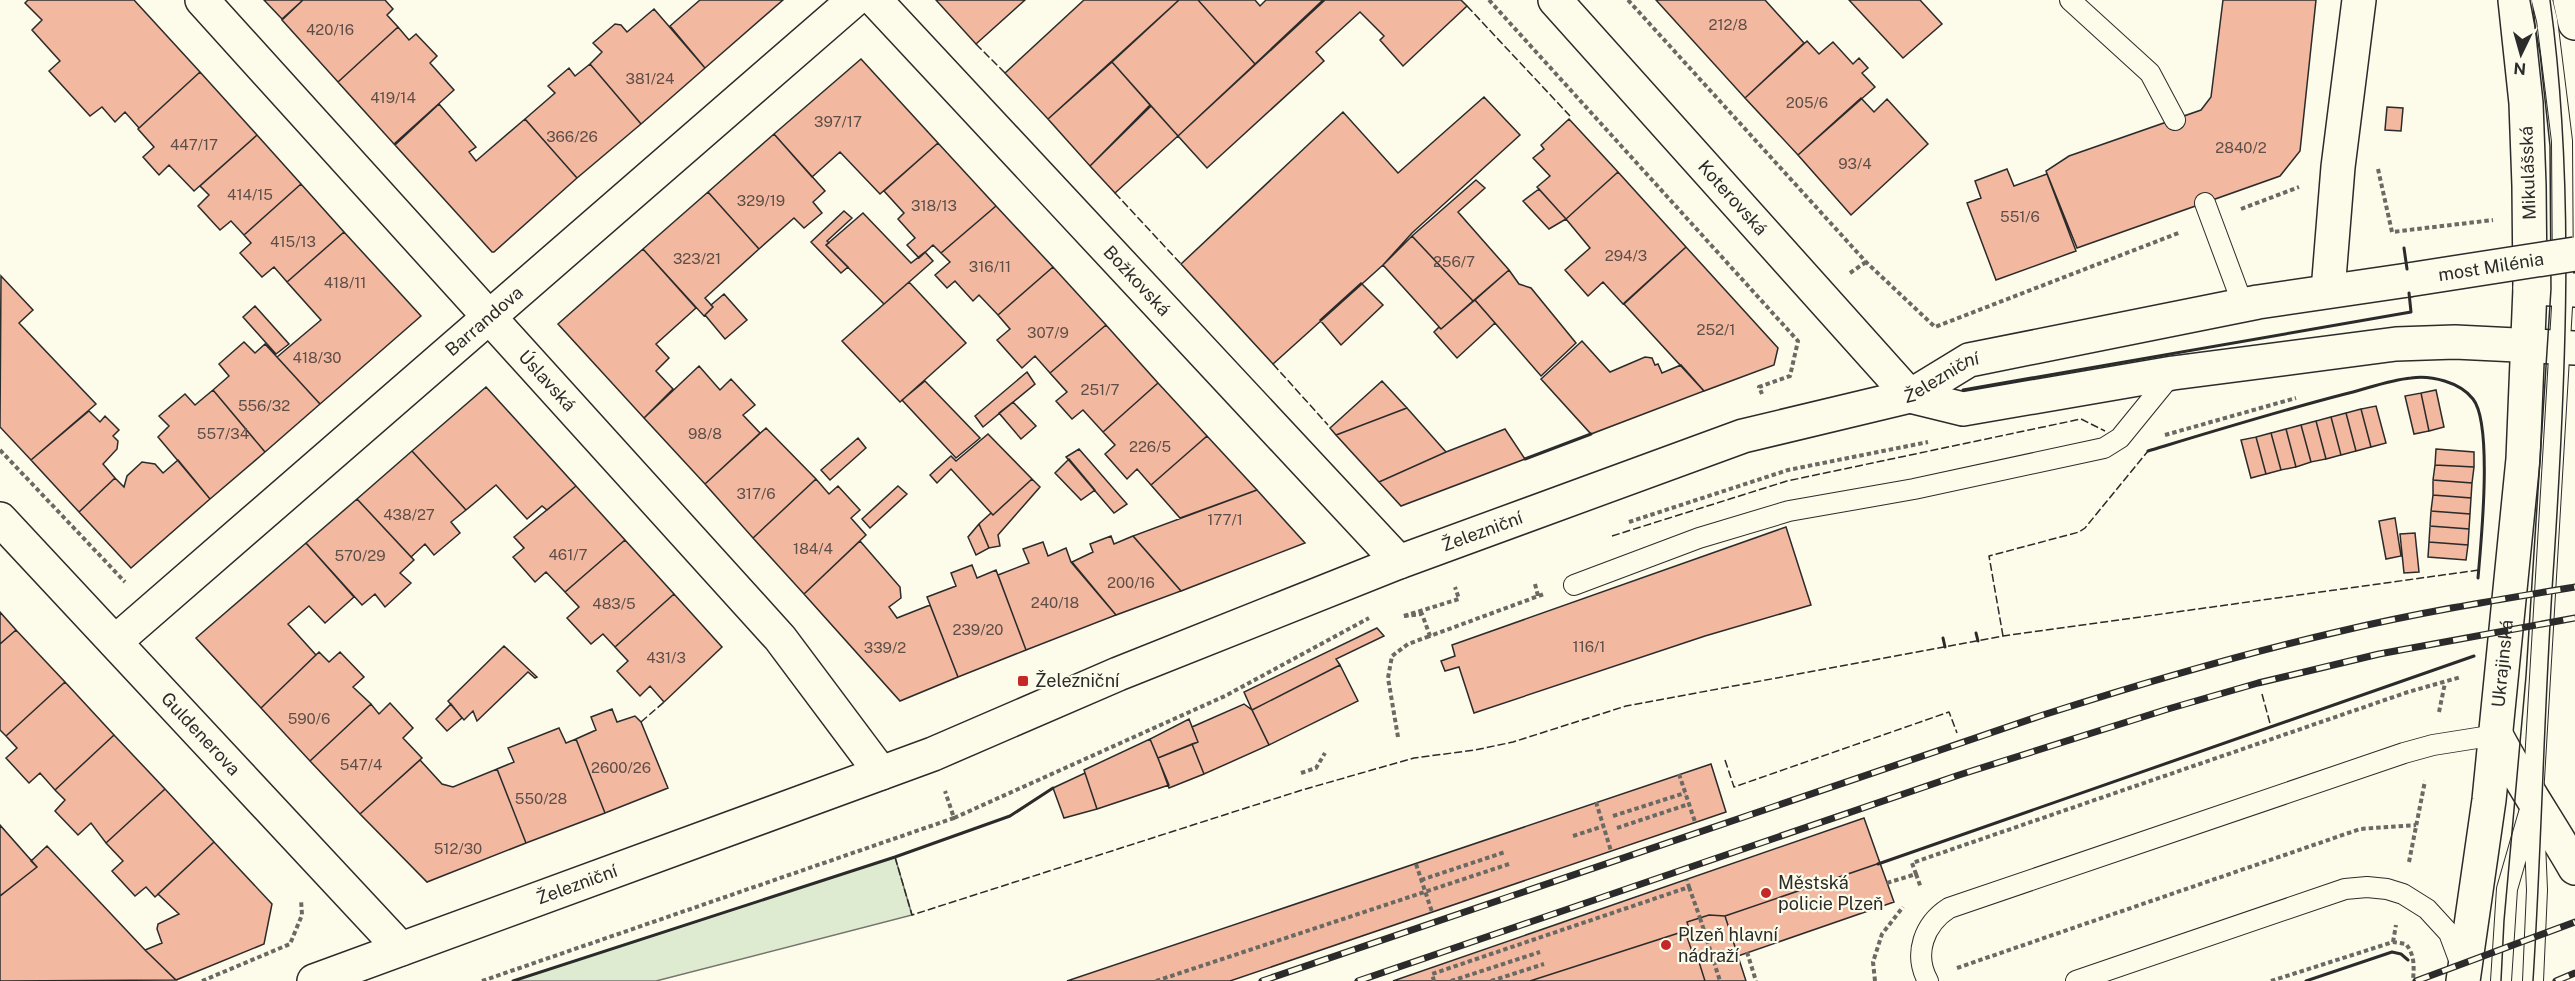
<svg xmlns="http://www.w3.org/2000/svg" width="2575" height="981" font-family="'Public Sans',sans-serif">
<style>
.green{fill:#deebd1;stroke:#74746e;stroke-width:1.5}
.building{fill:#f2b8a0;stroke:#2b2b2b;stroke-width:1.5}
.lines{fill:none;stroke-linecap:round;stroke-linejoin:round}
.lane-casing{stroke:#2b2b2b;stroke-width:22}
.street-casing{stroke:#2b2b2b;stroke-width:36}
.secondary-casing{stroke:#2b2b2b;stroke-width:36}
.primary-casing{stroke:#2b2b2b;stroke-width:36}
.path{stroke:#6a6964;stroke-width:4;stroke-dasharray:4.5 3;stroke-linecap:butt}
.lane{stroke:#fdfbea;stroke-width:20}
.street{stroke:#fdfbea;stroke-width:33}
.secondary{stroke:#fdfbea;stroke-width:33}
.primary{stroke:#fdfbea;stroke-width:33}
.tram{stroke:#2b2b2b;stroke-width:1.5}
.rail-casing{stroke:#2b2b2b;stroke-width:7}
.rail{stroke:#fdfbea;stroke-width:4.5;stroke-dasharray:14;stroke-linecap:butt}
.secondary-bridge-casing{stroke:#2b2b2b;stroke-width:36;stroke-linecap:butt}
.path-bridge{stroke:#6a6964;stroke-width:4;stroke-dasharray:4.5 3;stroke-linecap:butt}
.secondary-bridge{stroke:#fdfbea;stroke-width:33}
.fence{stroke:#2b2b2b;stroke-width:1.5;stroke-dasharray:8 3;stroke-linecap:butt}
.wall{stroke:#2b2b2b;stroke-width:3}
.poi-dot{fill:#c62828;stroke:#fdfbea;stroke-width:2}
.labels{text-anchor:middle;stroke-width:4.5;stroke-linejoin:round;paint-order:stroke}
.number-label{font-size:15px;fill:#5d4e48}
.street-label{font-size:18px;fill:#2b2b2b;stroke:#fdfbea}
.poi-label{font-size:18px;fill:#2b2b2b;stroke:#fdfbea;text-anchor:start}
</style>
<rect width="100%" height="100%" fill="#fdfbea"/>
<!-- green -->
<path class="green" d="M895,857L912,915L656,981H513Z"/>
<!-- building -->
<path class="building" d="M28,0H134L200,72L139,128L125,112L115,122L102,107L90,116L49,71L60,61L32,30L42,20L25,3Z
M264,0H303L282,19Z
M303,0H385L393,9L387,15L398,27L338,82L282,20Z
M700,0H783L705,68L670,26Z
M936,0H1025L976,44Z
M1084,0H1179L1048,119L1005,73Z
M1179,0H1198L1255,64L1178,136L1112,62Z
M1198,0H1255L1260,6L1266,0H1323L1255,64Z
M1325,0H1461L1467,6L1403,66L1380,40L1384,36L1360,12L1316,52L1324,61L1207,168L1178,136Z
M1656,0H1765L1804,43L1745,98Z
M1849,0H1920L1942,24L1903,58Z
M2223,0H2316L2300,151L2280,176L2077,248L2046,171L2069,156L2201,110L2211,97Z
M654,9L705,68L641,124L590,64L602,52L593,43L615,24L621,25L627,32Z
M398,27L409,40L416,34L437,56L430,63L454,90L394,144L338,82Z
M1807,41L1819,54L1833,42L1853,64L1859,58L1868,68L1862,73L1875,87L1798,155L1745,98Z
M861,59L938,143L880,194L840,152L812,177L774,134Z
M1112,62L1150,105L1090,166L1048,119Z
M590,64L641,124L577,178L525,119L555,93L548,86L569,68L575,76Z
M200,72L257,135L194,191L169,165L159,175L143,157L154,147L138,129Z
M1484,97L1520,135L1412,233L1383,265L1273,364L1181,264L1343,112L1398,173Z
M1861,98L1874,112L1887,99L1928,144L1851,215L1798,155Z
M439,104L476,147L469,152L476,161L525,119L577,178L494,252H492L395,145Z
M1151,106L1178,136L1115,193L1090,166Z
M2387,107L2403,108L2401,131L2385,130Z
M1569,119L1618,172L1566,219L1537,187L1550,176L1533,158L1544,149L1541,145Z
M774,134L825,191L813,202L822,213L804,228L794,218L759,249L708,192Z
M257,135L301,184L244,235L231,221L220,230L198,206L209,195L200,186Z
M938,143L996,206L941,253L933,245L919,258L907,245L915,238L898,219L904,213L884,191Z
M2007,169L2014,186L2047,174L2076,251L1996,280L1967,203L1981,198L1975,181Z
M1618,172L1686,247L1623,304L1603,282L1588,296L1565,270L1590,248L1566,219Z
M1476,180L1485,188L1458,212L1509,270L1473,301L1412,236Z
M301,184L344,232L287,282L274,267L262,277L240,253L251,243L244,235Z
M1539,189L1566,219L1549,229L1523,201Z
M708,192L759,249L705,298L713,307L704,316L643,249Z
M996,206L1053,267L998,315L979,295L973,301L955,281L947,288L935,275L950,262L941,253Z
M844,211L852,218L827,241L829,243L826,245L848,267L841,273L811,242Z
M863,213L911,263L925,252L933,261L884,304L826,245Z
M344,232L421,316L320,404L277,357L321,320L287,282Z
M1412,236L1473,301L1441,329L1383,265Z
M1686,247L1778,348L1774,365L1704,391L1624,304Z
M643,249L696,308L656,344L669,358L656,371L673,389L644,418L558,324Z
M1053,267L1106,325L1050,373L1035,356L1022,368L997,340L1010,329L998,315Z
M1509,270L1519,284L1531,288L1576,343L1541,376L1475,300Z
M1,276L33,310L19,323L96,404L31,460L0,427Z
M909,282L966,343L900,402L842,341Z
M1361,283L1383,305L1341,345L1320,320Z
M724,294L747,320L725,339L705,315L713,307L711,305Z
M1475,300L1495,323L1457,358L1434,332L1439,327L1441,329Z
M255,306L289,344L276,354L243,317Z
M1106,325L1158,383L1103,432L1083,410L1072,419L1056,401L1067,392L1050,373Z
M1582,341L1610,372L1645,357L1652,358L1655,365L1658,364L1662,373L1681,365L1704,391L1591,434L1541,379Z
M244,342L255,353L265,344L320,404L265,452L213,390L229,376L219,364Z
M699,366L720,390L731,379L755,405L743,415L760,433L705,484L644,418Z
M1027,372L1035,384L983,427L975,416Z
M925,381L980,438L956,458L902,400Z
M1382,381L1407,408L1336,435L1330,428Z
M1158,383L1207,436L1151,485L1137,469L1127,479L1105,454L1115,445L1103,432Z
M486,387L576,486L547,510L542,506L527,519L496,485L466,510L412,451Z
M213,390L265,452L210,499L158,437L169,426L159,416L185,394L195,405Z
M2436,390L2444,427L2429,431L2421,393Z
M2421,393L2429,431L2414,434L2405,396Z
M1013,402L1036,426L1021,439L999,413Z
M2376,406L2386,443L2371,447L2361,409Z
M1407,408L1446,452L1379,482L1336,435Z
M2361,409L2371,447L2356,451L2346,413Z
M89,411L100,422L105,416L119,430L113,436L118,441L117,449L103,464L115,478L79,512L31,460Z
M2346,413L2356,451L2341,455L2331,417Z
M2331,417L2341,455L2326,459L2316,421Z
M2316,421L2326,459L2311,462L2301,425Z
M2301,425L2311,462L2296,467L2286,429Z
M766,428L816,479L753,538L705,484Z
M1505,429L1525,459L1401,506L1379,482L1446,452Z
M2286,429L2296,467L2281,470L2271,433Z
M2271,433L2281,470L2266,474L2256,437Z
M988,434L1032,479L993,515L951,469L937,483L930,475L951,456L956,461Z
M1207,436L1257,490L1180,518L1151,485Z
M2256,437L2266,474L2251,478L2241,440Z
M858,438L866,448L830,480L821,470Z
M1079,449L1127,504L1114,513L1066,457Z
M2436,449L2474,452V467L2435,465Z
M412,451L466,510L451,522L460,533L434,555L425,544L411,557L357,499Z
M1069,459L1095,490L1081,500L1055,473Z
M178,460L210,499L131,568L79,512L115,478L124,487L127,476L142,462L155,464L163,473Z
M2435,465L2474,467L2472,483L2433,480Z
M816,479L829,494L838,486L860,510L851,518L866,535L804,594L753,538Z
M1032,479L1040,487L998,535L1000,546L989,548L979,524L991,513L993,515Z
M2433,480L2472,483L2471,498L2433,495Z
M576,486L625,540L565,592L546,572L535,582L513,557L524,548L514,537Z
M898,486L907,494L870,528L862,519Z
M1257,490L1305,543L1181,591L1133,536Z
M2433,495L2471,498L2470,514L2431,511Z
M357,499L414,560L400,573L411,583L385,607L375,594L362,605L306,543Z
M2431,511L2470,514L2469,529L2430,526Z
M2395,518L2401,556L2386,559L2379,521Z
M979,524L989,548L976,555L968,537Z
M2430,526L2469,529L2468,545L2429,542Z
M1786,527L1811,605L1705,636L1474,713L1459,667L1445,671L1441,661L1455,656L1452,645Z
M2415,533L2419,572L2404,573L2400,534Z
M1111,536L1114,544L1133,536L1181,591L1116,615L1072,562L1093,552L1090,544Z
M625,540L674,594L615,647L603,634L591,644L567,618L579,607L565,592Z
M860,541L900,587L901,598L889,607L897,618L930,605L958,677L900,701L804,594Z
M1043,542L1048,556L1066,548L1071,562L1116,615L1026,650L998,575L1029,563L1023,549Z
M2429,542L2468,545L2466,560L2428,557Z
M306,543L354,597L325,623L309,606L288,624L316,655L261,708L196,638Z
M972,565L977,578L996,570L1026,650L958,677L927,597L956,586L951,573Z
M674,594L722,647L664,702L650,686L640,696L617,671L628,661L615,647Z
M0,612L16,630L0,644Z
M1377,628L1384,636L1336,659L1340,665L1252,710L1244,692Z
M16,630L65,682L6,736L0,730V644Z
M504,646L537,677L535,678L528,672L477,721L473,711L464,720L448,701Z
M319,652L329,662L340,652L364,677L353,687L371,704L310,761L261,708Z
M1340,665L1358,701L1269,745L1252,710Z
M65,682L114,735L55,790L40,773L29,783L6,758L17,748L6,736Z
M390,703L413,728L403,738L422,758L360,814L310,761L371,704L379,714Z
M451,704L462,718L447,731L436,719Z
M1244,704L1252,710L1269,745L1204,774L1192,744L1198,742L1192,727Z
M612,709L617,722L635,716L641,722L668,788L605,813L576,739L596,730L591,717Z
M1189,719L1198,742L1158,758L1150,739Z
M559,728L566,743L576,739L605,813L526,843L497,769L514,762L508,748Z
M114,735L165,789L106,843L91,823L78,835L55,811L65,800L55,790Z
M1150,739L1169,785L1097,809L1084,770Z
M1192,744L1204,774L1169,788L1158,758Z
M420,760L442,784L453,787L497,769L526,843L427,882L360,814Z
M1711,764L1726,812L1230,981H1067Z
M1085,773L1097,809L1064,818L1053,788Z
M165,789L214,842L155,897L146,887L135,896L112,871L123,861L106,843Z
M1864,818L1880,863L1725,916L1709,915L1687,922L1689,929L1685,931L1530,981H1393Z
M0,825L37,867L0,896Z
M214,842L272,904L264,944L176,980L145,950L162,943L157,929L158,924L179,914L158,894Z
M47,846L145,950L176,980L0,981V896L37,867L31,861Z
M1880,863L1894,902L1738,956L1725,916Z
M1709,915L1725,916L1746,981H1705L1699,962L1696,963L1685,931L1689,929L1687,922Z
M1685,931L1696,963L1699,962L1705,981H1530Z"/>
<g class="lines">
<defs>
<path id="lane" d="M2070,0L2150,73L2175,120
M2205,203L2243,305
M1574,585L1699,538L1789,511L1914,489L2104,448L2120,438L2173,373
M1928,981C1913,954 1924,924 1949,908L2404,753L2433,745L2496,735
M2076,981L2345,889L2367,887L2387,889L2403,894L2427,909L2449,933L2461,965
M2501,981L2507,889L2529,813
M2533,981L2537,890L2533,796L2563,290L2562,141L2547,20L2542,0"/>
<g id="street">
<path id="s1" d="M202,0L780,638L881,773"/>
<path id="s2" d="M875,0L1399,562"/>
<path id="s3" d="M0,519L401,949"/>
<path id="s4" d="M115,642L854,0"/>
</g>
<g id="secondary">
<path id="s5" d="M1555,0L1910,396"/>
<path d="M2530,288L2575,290"/>
<path d="M2328,291L2338,167L2359,0"/>
<path d="M1910,396L1963,409L2173,373L2396,344L2455,342L2575,348"/>
<path id="s6" d="M314,981L933,754L1118,674L1399,562L1743,436L1910,396L1969,360L2258,302L2408,280"/>
</g>
<g id="primary">
<path d="M2570,0L2575,23"/>
<path d="M2496,735C2520,781 2549,823 2575,868"/>
<path id="s7" d="M2463,981L2489,800L2523,459L2530,288L2529,186L2526,103L2515,0"/>
</g>
</defs>
<!-- lane casing -->
<use href="#lane" class="lane-casing"/>
<!-- street casing -->
<use href="#street" class="street-casing"/>
<!-- secondary casing -->
<use href="#secondary" class="secondary-casing"/>
<!-- primary casing -->
<use href="#primary" class="primary-casing"/>
<!-- path -->
<path class="path" d="M1489,0L1798,341L1790,376L1759,387L1762,394
M1628,0L1866,262L1935,327L2181,232
M2378,169L2392,232L2493,220
M2241,209L2299,187
M1850,273L1866,262
M2165,435L2296,398
M0,450L125,582
M1629,522L1788,470L1928,442
M1535,584L1538,596
M1404,616L1422,614L1430,636L1544,594
M2439,712L2445,683
M1398,737L1388,678L1392,656L1408,644L1430,636
M1301,773L1316,768L1325,753
M1679,774L1695,822
M1596,802L1611,851
M1613,816L1685,793
M954,818L1225,696L1369,618
M1617,828L1689,804
M1573,836L1604,826
M2409,862L2425,781
M1416,864L1432,912
M1916,874L1921,888
M1421,880L1505,852
M1887,883L1916,874L1912,863L2408,692L2461,677
M1689,887L1700,918
M2393,942L2396,925
M1747,952L1756,981
M1957,968L2360,829L2416,825
M202,981L290,944L302,915L301,900
M482,981L954,818L945,791
M1156,981L1509,864
M1434,981L1432,974L1689,887L1687,880
M1451,981L1540,952
M1491,981L1544,964
M1875,981L1873,962L1882,934L1903,907
M2271,981L2393,942L2406,944C2415,956 2414,966 2413,981"/>
<!-- lane -->
<use href="#lane" class="lane"/>
<!-- street -->
<use href="#street" class="street"/>
<!-- secondary -->
<use href="#secondary" class="secondary"/>
<!-- primary -->
<use href="#primary" class="primary"/>
<!-- tram -->
<path class="tram" d="M2501,981L2504,921L2526,676L2551,289L2550,146L2540,53L2530,0
M2533,981C2542,841 2544,701 2554,561C2566,377 2575,182 2550,0"/>
<defs>
<path id="rail" d="M1262,981L2043,715C2140,684 2238,655 2337,632C2416,613 2496,600 2575,587
M1358,981L1959,775L2168,709L2258,683L2379,654L2575,618
M2416,981L2575,922
M2556,981L2575,973"/>
</defs>
<!-- rail casing -->
<use href="#rail" class="rail-casing"/>
<!-- rail -->
<use href="#rail" class="rail"/>
<defs>
<g id="secondary-bridge">
<path id="s8" d="M2408,280L2575,254"/>
</g>
</defs>
<!-- secondary-bridge casing -->
<use href="#secondary-bridge" class="secondary-bridge-casing"/>
<!-- path-bridge -->
<path class="path-bridge" d="M1404,616L1459,599L1455,587
M1700,918L1720,981"/>
<!-- secondary-bridge -->
<use href="#secondary-bridge" class="secondary-bridge"/>
<!-- fence -->
<path class="fence" d="M1467,6L1570,116
M976,44L1005,73
M1115,193L1181,264
M1273,364L1328,425
M1612,536L1787,481L2081,419L2105,431
M2003,636L1989,556L2079,532L2085,528L2148,451
M2262,694L2271,727
M641,722L664,702
M1725,760L1734,787L1949,712L1957,733
M895,857L912,915L1302,790L1414,758L1475,750L1513,742L1626,706L2003,636L2479,570"/>
<!-- wall -->
<path class="wall" d="M2404,248L2407,269
M1963,390L2411,312L2409,293
M2148,451C2214,431 2279,411 2345,394C2366,389 2389,380 2411,378C2431,375 2460,382 2473,399C2493,424 2481,543 2478,578
M1525,459L1591,434
M1976,633L1978,641
M1943,638L1945,647
M1878,864L2474,656
M513,981L895,857L1010,816L1053,788
M2306,981L2392,952L2401,954L2408,960"/>
</g>
<!-- markers -->
<g class="poi-dot">
<rect x="1017" y="675" width="12" height="12" rx="3"/>
<circle cx="1766" cy="893" r="6"/>
<circle cx="1666" cy="945" r="6"/>
</g>
<g class="labels">
<!-- number labels -->
<g class="number-label">
<text x="1728" y="30">212/8</text>
<text x="330" y="35">420/16</text>
<text x="650" y="84">381/24</text>
<text x="393" y="103">419/14</text>
<text x="1807" y="108">205/6</text>
<text x="838" y="127">397/17</text>
<text x="572" y="142">366/26</text>
<text x="194" y="150">447/17</text>
<text x="2241" y="153">2840/2</text>
<text x="1855" y="169">93/4</text>
<text x="250" y="200">414/15</text>
<text x="761" y="206">329/19</text>
<text x="934" y="211">318/13</text>
<text x="2020" y="222">551/6</text>
<text x="293" y="247">415/13</text>
<text x="1626" y="261">294/3</text>
<text x="697" y="264">323/21</text>
<text x="1454" y="267">256/7</text>
<text x="990" y="272">316/11</text>
<text x="345" y="288">418/11</text>
<text x="1716" y="335">252/1</text>
<text x="1048" y="338">307/9</text>
<text x="317" y="363">418/30</text>
<text x="1100" y="395">251/7</text>
<text x="264" y="411">556/32</text>
<text x="223" y="439">557/34</text>
<text x="705" y="439">98/8</text>
<text x="1150" y="452">226/5</text>
<text x="756" y="499">317/6</text>
<text x="409" y="520">438/27</text>
<text x="1225" y="525">177/1</text>
<text x="813" y="554">184/4</text>
<text x="568" y="560">461/7</text>
<text x="360" y="561">570/29</text>
<text x="1131" y="588">200/16</text>
<text x="1055" y="608">240/18</text>
<text x="614" y="609">483/5</text>
<text x="978" y="635">239/20</text>
<text x="1589" y="652">116/1</text>
<text x="885" y="653">339/2</text>
<text x="666" y="663">431/3</text>
<text x="309" y="724">590/6</text>
<text x="361" y="770">547/4</text>
<text x="621" y="773">2600/26</text>
<text x="541" y="804">550/28</text>
<text x="458" y="854">512/30</text>
</g>
<!-- street labels -->
<g class="street-label">
<text transform="translate(2528 173) rotate(-92)" y="6">Mikulášská</text>
<text dy="6" stroke="none"><textPath href="#s5" startOffset="266">Koterovská</textPath></text>
<text dy="6" stroke="none"><textPath href="#s8" startOffset="84">most Milénia</textPath></text>
<text dy="6" stroke="none"><textPath href="#s2" startOffset="384">Božkovská</textPath></text>
<text dy="6" stroke="none"><textPath href="#s4" startOffset="489">Barrandova</textPath></text>
<text dy="6" stroke="none"><textPath href="#s6" startOffset="1738">Železniční</textPath></text>
<text dy="6" stroke="none"><textPath href="#s1" startOffset="514">Úslavská</textPath></text>
<text dy="6" stroke="none"><textPath href="#s6" startOffset="1252">Železniční</textPath></text>
<text dy="6" stroke="none"><textPath href="#s7" startOffset="320">Ukrajinská</textPath></text>
<text dy="6" stroke="none"><textPath href="#s3" startOffset="294">Guldenerova</textPath></text>
<text dy="6" stroke="none"><textPath href="#s6" startOffset="280">Železniční</textPath></text>
</g>
<!-- poi labels -->
<g class="poi-label">
<text x="1035" y="687">Železniční</text>
<text x="1778" y="889">Městská<tspan x="1778" dy="21">policie Plzeň</tspan></text>
<text x="1678" y="941">Plzeň hlavní<tspan x="1678" dy="21">nádraží</tspan></text>
</g>
</g>
<!-- north arrow -->
<g transform="translate(2521 54) rotate(185)" stroke="#fdfbea" stroke-width="4.5" paint-order="stroke">
<path d="M0-4.5L10 22L0 15L-10 22Z" fill="#2b2b2b"/>
<text y="-9" font-size="16" font-weight="bold" text-anchor="middle" fill="#2b2b2b">N</text>
</g>
</svg>
